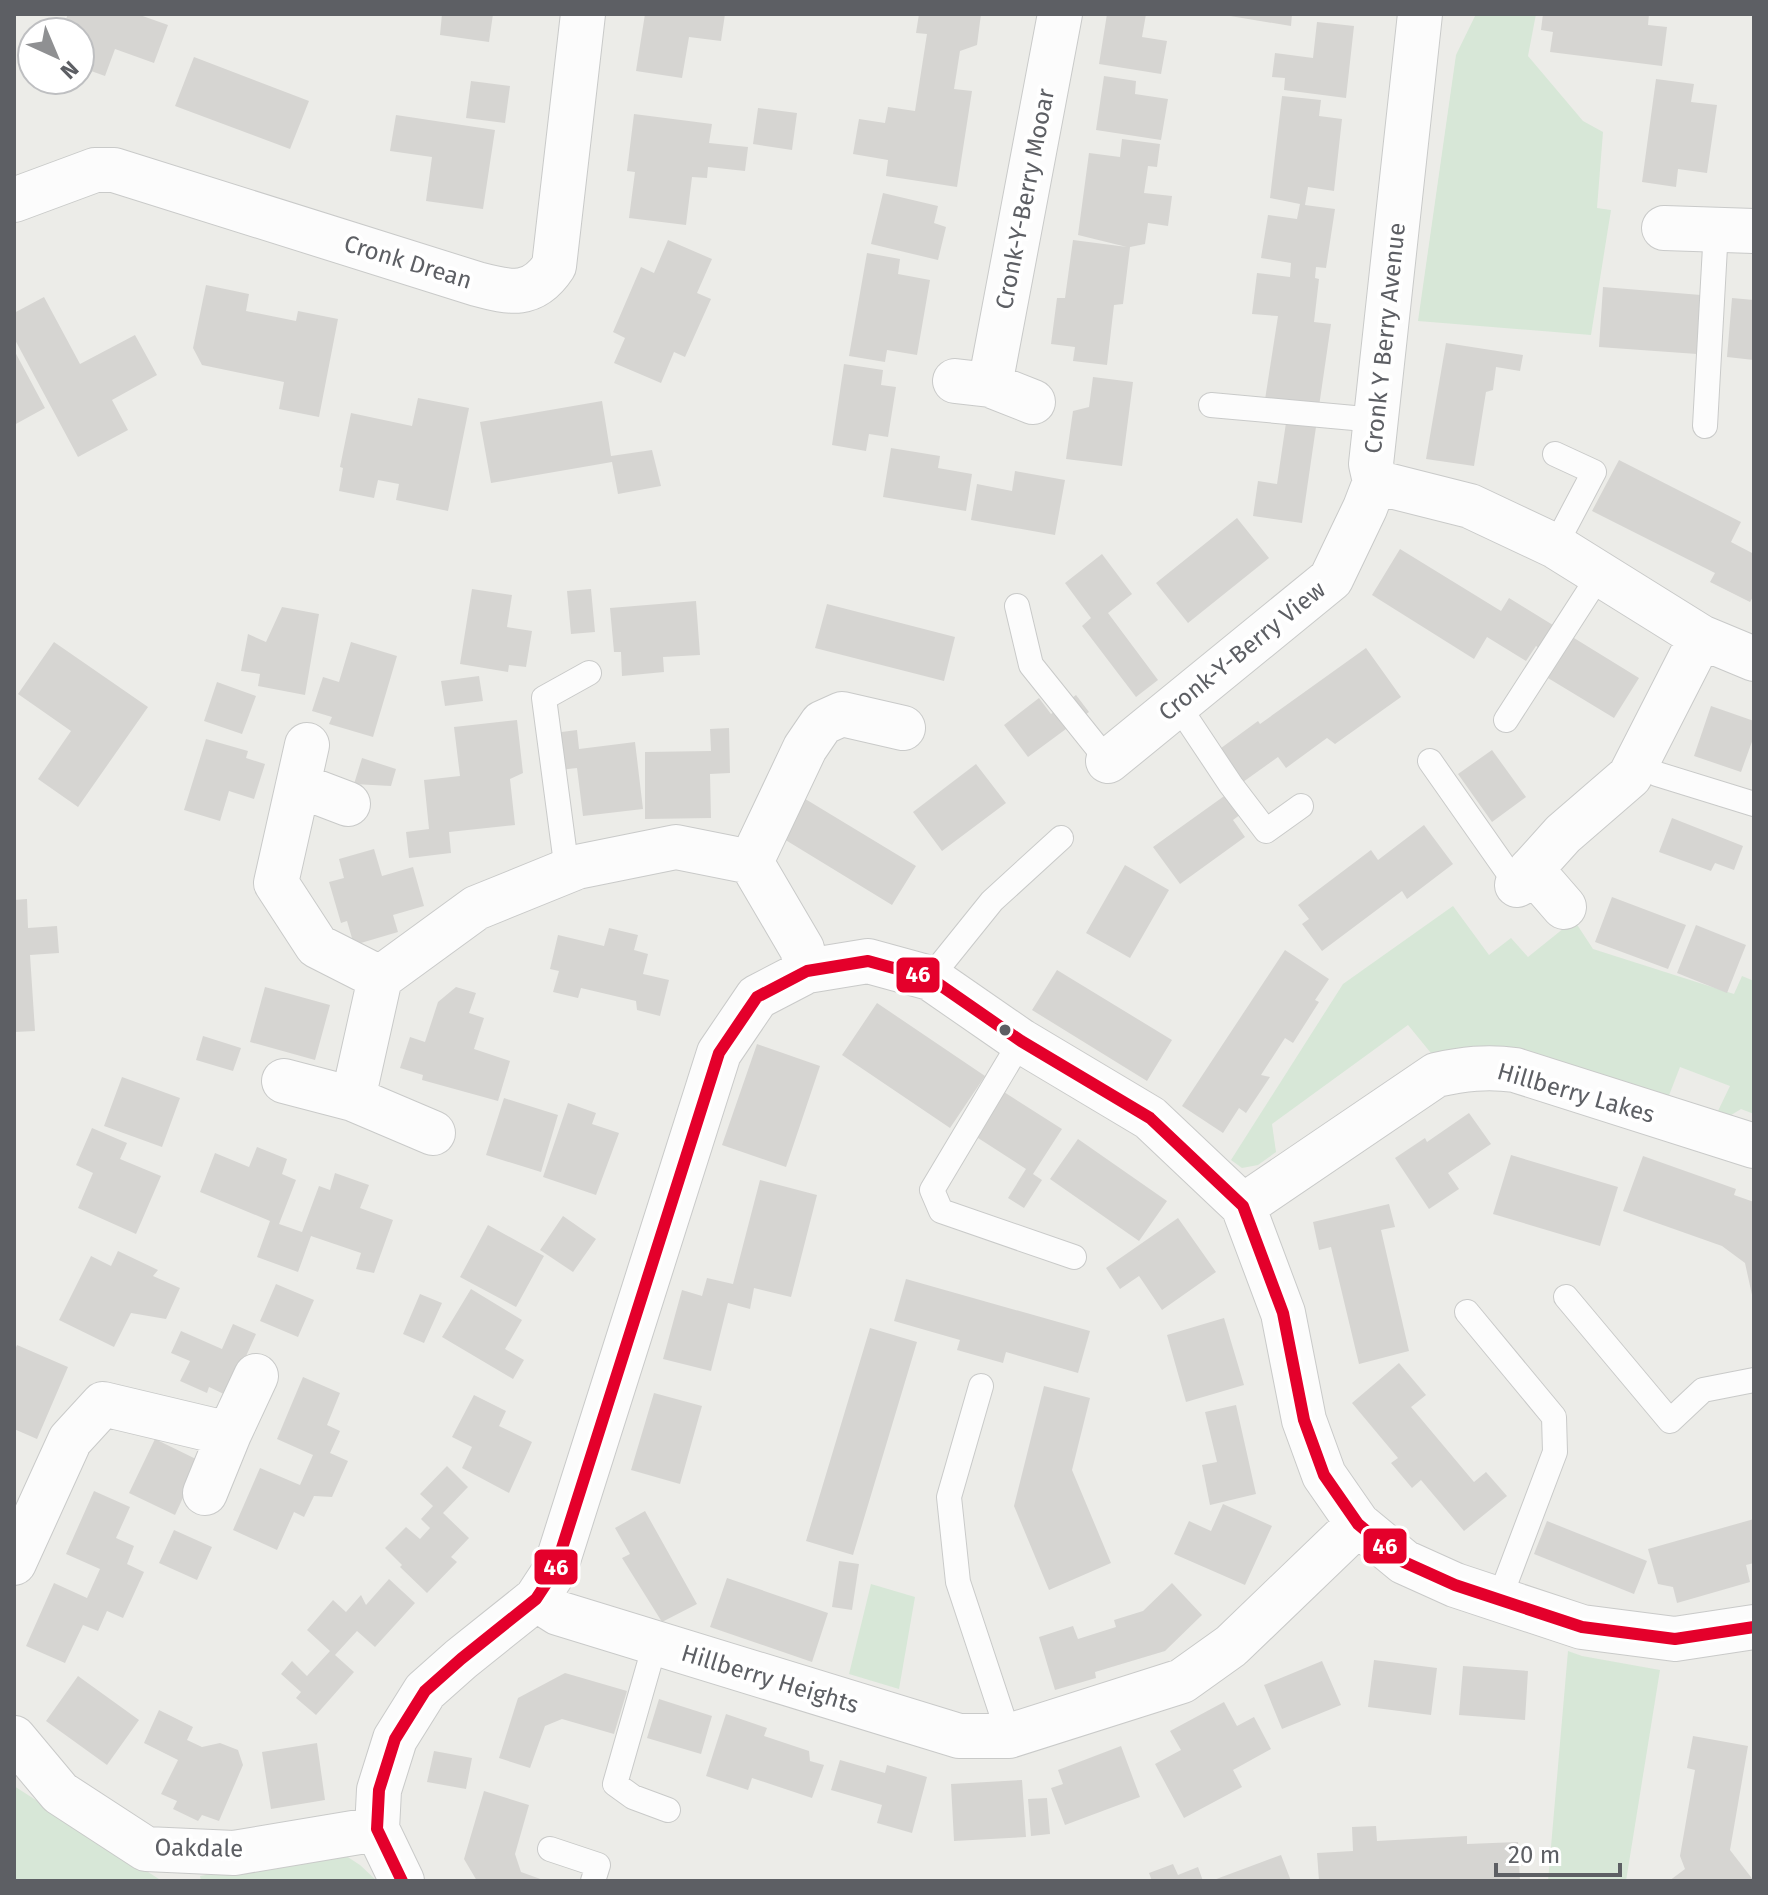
<svg xmlns="http://www.w3.org/2000/svg" width="1768" height="1895" font-family="'Fira Sans',sans-serif">
<style>
.green{fill:#d7e7d7}
.building{fill:#d6d5d2}
.lines{fill:none;stroke-linecap:round;stroke-linejoin:round}
.lane-casing{stroke:#c9cac9;stroke-width:26}
.street-casing{stroke:#c9cac9;stroke-width:46}
.lane{stroke:#fcfcfc;stroke-width:24}
.street{stroke:#fcfcfc;stroke-width:44}
.bus-1-casing{stroke:#fff;stroke-width:18}
.bus-1{stroke:#e4002b;stroke-width:12}
.bus-dot{fill:#5d5f64;stroke:#fff;stroke-width:3}
.labels{text-anchor:middle;stroke-width:8;stroke-linejoin:round;paint-order:stroke}
.street-label{font-size:24px;fill:#5d5f64;stroke:#fff}
.line-badge{stroke:#fff;stroke-width:3}
.badge-label{font-size:22px;text-anchor:middle;font-weight:bold;fill:#fff}
</style>
<rect width="100%" height="100%" fill="#ecece8"/>
<!-- green -->
<path class="green" d="M1476,14H1536L1528,56L1583,121L1603,132L1597,208L1611,210L1591,335L1418,321L1456,55Z
M1453,906L1489,955L1511,938L1528,957L1574,920L1593,949L1734,994L1742,976L1754,981V1114L1741,1109L1728,1117L1717,1113L1730,1086L1680,1067L1668,1098L1435,1058L1408,1025L1272,1124L1276,1152L1258,1165L1242,1168L1231,1160L1343,984Z
M871,1584L915,1597L899,1689L849,1674Z
M1568,1651L1582,1656L1660,1670L1626,1881H1548Z
M14,1786L162,1881H14Z
M337,1850L360,1865L377,1881H201L200,1876Z"/>
<!-- building -->
<path class="building" d="M68,14H137L168,25L154,63L115,49L105,76L80,67V32H61Z
M442,14H493L489,42L440,35Z
M645,14H725L721,41L689,37L682,78L636,71Z
M919,14H981L977,45L960,51L954,89L972,91L957,187L886,176L888,160L853,154L859,119L885,123L888,107L915,111L927,34L916,33Z
M1107,14H1146L1142,37L1167,41L1161,74L1099,64Z
M1218,14H1292L1291,26Z
M1543,14H1649L1648,25L1667,27L1662,66L1550,52L1553,32L1541,30Z
M1317,22L1354,26L1346,98L1284,90L1285,78L1272,77L1275,53L1313,58Z
M194,57L309,101L290,149L175,106Z
M1104,76L1136,81L1135,94L1168,99L1161,140L1096,130Z
M1656,79L1694,84L1691,102L1717,105L1707,173L1678,169L1676,187L1642,182Z
M471,81L510,86L505,123L466,118Z
M1282,96L1321,100L1319,116L1342,119L1334,191L1308,187L1305,205L1335,209L1326,268L1316,267L1315,278L1319,279L1314,322L1331,324L1302,523L1253,516L1258,481L1277,484L1288,409L1264,406L1278,316L1252,314L1257,273L1290,277L1291,263L1261,258L1268,215L1297,219L1300,204L1270,198Z
M758,108L797,113L792,150L753,144Z
M634,114L712,124L709,143L748,147L745,171L708,167L707,178L692,177L686,225L629,218L635,172L627,171Z
M396,115L495,130L483,209L426,201L432,157L390,151Z
M1122,139L1160,144L1157,167L1148,166L1144,193L1172,196L1168,226L1148,223L1145,244L1130,247L1123,304L1114,305L1107,365L1073,361L1075,347L1051,344L1057,298H1065L1073,240L1127,247L1078,235L1089,153L1120,157Z
M883,193L938,206L934,223L946,227L938,260L871,244Z
M668,240L712,259L697,293L711,299L685,357L674,352L661,383L614,363L625,338L613,332L641,267L654,273Z
M867,253L900,259L898,274L930,280L917,355L887,350L885,362L849,356Z
M206,285L249,294L246,311L296,321L298,311L338,319L319,417L279,409L284,382L202,365L193,348Z
M1603,287L1701,295L1697,354L1599,347Z
M44,297L80,364L135,335L157,375L112,400L128,430L78,457L14,338V313Z
M1732,298L1754,300V360L1727,357Z
M1446,343L1523,355L1520,371L1496,367L1493,390L1486,392L1474,466L1426,459Z
M14,350L45,408L14,425Z
M844,364L883,370L881,385L896,387L888,437L869,434L866,451L832,445Z
M1093,377L1133,382L1122,466L1066,459L1073,411L1089,407Z
M418,398L469,408L448,511L396,500L399,484L378,480L374,498L339,491L343,468L340,467L351,413L412,426Z
M602,401L611,456L652,450L661,486L618,494L612,462L491,483L480,422Z
M891,448L940,456L938,468L972,474L966,511L883,497Z
M1619,460L1741,522L1731,542L1754,554V595L1750,602L1710,582L1715,573L1592,511Z
M1015,471L1065,480L1055,535L971,520L977,484L1012,491Z
M1237,518L1269,558L1188,623L1156,583Z
M1400,549L1501,611L1509,598L1639,678L1614,718L1543,675L1554,657L1536,646L1526,661L1487,637L1474,659L1372,595Z
M1102,554L1132,594L1108,613L1158,680L1136,697L1082,626L1091,618L1065,583Z
M472,589L512,595L507,627L532,631L526,667L509,665L508,672L460,664Z
M591,589L595,632L571,634L567,591Z
M696,601L700,655L663,657L664,672L622,676L621,652H614L610,608Z
M827,604L955,637L944,681L815,648Z
M282,607L319,614L305,695L258,686L260,674L241,671L248,634L266,642Z
M54,642L148,707L78,807L38,779L71,731L18,694Z
M351,642L397,656L373,737L329,724L332,717L312,711L323,677L339,682Z
M1366,648L1401,697L1335,744L1327,738L1286,768L1278,757L1243,782L1257,802L1233,820L1245,837L1180,884L1153,847L1241,784L1217,751L1258,721L1260,724Z
M479,676L483,701L445,706L441,681Z
M217,682L256,696L242,734L204,721Z
M1076,695L1089,712L1028,757L1004,725L1039,698L1051,714Z
M1711,706L1754,721V736L1741,772L1694,756Z
M517,720L523,773L510,779L515,825L449,832L451,853L409,858L406,832L429,829L424,780L460,776L454,727Z
M729,728L730,773L710,774L711,818L645,819V752L711,751L710,729Z
M577,730L579,749L635,742L643,809L583,816L577,768L559,770L554,733Z
M206,739L248,751L246,758L265,764L254,799L229,791L220,821L184,810Z
M1492,750L1526,797L1492,822L1458,774Z
M362,758L396,769L391,786L354,784Z
M976,764L1006,803L942,851L913,812Z
M802,797L916,866L892,905L779,836Z
M1672,818L1743,846L1734,870L1715,863L1711,871L1659,852Z
M1424,825L1453,864L1407,899L1402,891L1322,951L1302,924L1309,919L1298,905L1371,850L1378,860Z
M374,849L382,876L413,867L424,906L393,915L398,932L354,945L347,921L341,923L329,882L344,878L339,859Z
M1125,865L1169,890L1130,958L1086,933Z
M1612,897L1686,925L1668,969L1595,942Z
M27,899L28,928L57,926L59,953L30,955L35,1031L14,1032V900Z
M1696,925L1746,945L1727,993L1677,973Z
M609,928L638,935L634,950L648,954L643,974L669,980L660,1016L637,1010L636,1001L581,988L578,998L553,992L559,971L550,969L558,935L604,946Z
M1285,950L1329,979L1315,1000L1319,1002L1293,1043L1285,1038L1261,1075L1270,1077L1246,1113L1239,1108L1223,1133L1182,1106Z
M1057,970L1172,1040L1147,1081L1032,1010Z
M265,987L330,1005L315,1060L250,1042Z
M456,987L476,993L469,1013L484,1018L474,1049L510,1061L498,1101L422,1080L423,1075L400,1068L410,1037L425,1042L438,1002Z
M877,1003L985,1076L950,1128L842,1055Z
M203,1036L241,1048L233,1071L196,1060Z
M757,1044L820,1066L786,1167L722,1145Z
M122,1077L180,1098L162,1147L104,1126Z
M1004,1092L1062,1129L1033,1174L1042,1180L1024,1208L1008,1198L1026,1169L975,1136Z
M504,1098L558,1115L541,1172L486,1155Z
M568,1103L596,1113L592,1124L619,1133L596,1195L543,1177Z
M1469,1113L1491,1144L1448,1173L1459,1189L1429,1209L1395,1158L1425,1138L1427,1142Z
M92,1128L127,1143L120,1159L161,1176L136,1234L78,1208L93,1173L76,1165Z
M1078,1139L1167,1201L1139,1241L1050,1179Z
M257,1147L287,1159L282,1174L296,1180L279,1224L302,1232L319,1186L330,1190L335,1173L369,1185L360,1208L393,1220L374,1273L356,1269L361,1253L311,1236L298,1272L257,1257L270,1221L200,1192L215,1153L249,1167Z
M1511,1155L1618,1187L1600,1246L1493,1214Z
M1643,1156L1736,1189L1734,1195L1754,1202V1304L1745,1263L1722,1246L1623,1211Z
M760,1180L817,1195L791,1297L754,1288L750,1309L728,1303L711,1371L663,1359L682,1290L702,1296L707,1278L733,1284Z
M1389,1204L1395,1227L1381,1230L1409,1351L1359,1364L1331,1247L1319,1250L1313,1222Z
M563,1216L596,1239L573,1272L540,1250Z
M1178,1218L1216,1272L1162,1310L1139,1276L1120,1289L1106,1268Z
M488,1225L544,1256L516,1307L460,1277Z
M118,1251L158,1270L153,1276L180,1288L166,1319L131,1313L114,1347L59,1320L91,1256L111,1266Z
M906,1279L1090,1331L1078,1373L1006,1352L1003,1363L957,1350L960,1340L894,1321Z
M276,1284L314,1300L298,1337L260,1321Z
M471,1289L522,1320L505,1349L524,1360L513,1379L442,1337Z
M420,1294L442,1303L424,1343L403,1334Z
M1224,1318L1244,1385L1186,1402L1167,1335Z
M233,1324L256,1334L228,1396L209,1387L207,1393L180,1381L190,1361L171,1353L181,1331L222,1349Z
M870,1328L917,1342L853,1555L806,1541Z
M17,1345L68,1367L37,1439L14,1429V1352Z
M1399,1363L1426,1395L1411,1407L1474,1482L1486,1472L1507,1496L1464,1531L1421,1480L1412,1488L1391,1463L1398,1458L1352,1403Z
M303,1377L340,1393L327,1425L340,1431L330,1453L348,1461L332,1497L314,1496L304,1517L294,1512L277,1550L233,1530L260,1468L300,1485L313,1455L277,1439Z
M1044,1386L1090,1398L1072,1470L1111,1563L1049,1590L1014,1506Z
M654,1393L702,1406L680,1484L631,1470Z
M474,1395L506,1411L499,1426L532,1442L509,1493L462,1468L472,1447L452,1437Z
M1236,1405L1256,1494L1210,1505L1202,1465L1217,1462L1205,1412Z
M155,1439L200,1461L175,1515L129,1493Z
M447,1466L468,1487L443,1513L469,1538L451,1557L457,1562L427,1593L400,1567L402,1565L385,1548L406,1527L420,1539L430,1528L421,1519L433,1506L420,1494Z
M94,1491L130,1507L116,1538L134,1546L127,1564L144,1572L123,1618L107,1611L98,1631L83,1625L65,1663L26,1646L54,1583L87,1598L100,1569L66,1554Z
M1223,1504L1272,1526L1245,1585L1174,1554L1189,1521L1211,1531Z
M645,1511L697,1604L662,1622L622,1558L630,1554L615,1528Z
M1754,1519V1563L1746,1565L1750,1582L1677,1603L1673,1587L1658,1584L1648,1549Z
M1547,1521L1647,1561L1634,1594L1534,1554Z
M174,1530L212,1547L197,1580L159,1563Z
M839,1561L859,1564L852,1610L832,1607Z
M727,1578L828,1613L812,1662L710,1627Z
M389,1579L415,1603L375,1647L357,1631L335,1655L354,1672L316,1715L296,1698L301,1692L281,1674L292,1661L307,1676L330,1651L307,1630L333,1600L346,1612L361,1595L366,1605Z
M1172,1583L1202,1615L1165,1651L1095,1672L1096,1678L1055,1690L1039,1637L1073,1626L1078,1639L1116,1627L1114,1620L1143,1611Z
M1374,1660L1437,1668L1431,1715L1368,1707Z
M1322,1661L1341,1705L1282,1729L1264,1685Z
M1463,1666L1528,1671L1525,1720L1459,1715Z
M565,1673L627,1691L614,1734L562,1719L545,1726L530,1768L499,1758L518,1698Z
M78,1676L139,1720L107,1765L46,1721Z
M659,1699L712,1716L701,1754L647,1738Z
M1224,1702L1237,1726L1254,1717L1271,1749L1233,1770L1242,1787L1184,1818L1155,1764L1181,1750L1170,1731Z
M159,1710L193,1727L187,1740L202,1747L220,1743L238,1750L243,1765L219,1821L202,1815L198,1821L173,1809L177,1801L161,1794L178,1760L144,1743Z
M726,1714L767,1728L764,1736L809,1751L810,1761L824,1765L812,1798L752,1778L748,1790L706,1776Z
M1693,1736L1748,1746L1730,1850L1754,1881H1669L1685,1869L1680,1856L1695,1770L1687,1768Z
M317,1743L325,1800L271,1809L262,1752Z
M1121,1746L1140,1797L1065,1825L1051,1788L1063,1784L1058,1770Z
M434,1751L472,1758L466,1789L427,1782Z
M840,1760L885,1773L887,1765L927,1777L912,1833L877,1823L882,1805L831,1790Z
M1022,1780L1026,1837L954,1841L951,1784Z
M484,1791L529,1805L515,1854L521,1872L546,1881H477L464,1859Z
M1047,1798L1050,1834L1031,1836L1028,1799Z
M1376,1826L1377,1841L1467,1836V1844L1518,1842L1520,1881H1319L1317,1853L1353,1851L1352,1827Z
M1281,1855L1291,1881H1211Z
M1173,1864L1178,1875L1198,1867L1203,1881H1152L1149,1873Z"/>
<g class="lines">
<defs>
<path id="lane" d="M1211,405L1376,420
M1705,426L1716,229
M1555,454L1594,472L1555,546
M1017,606L1031,665L1108,761
M1177,704L1231,785L1266,831L1301,806
M1506,720L1600,574
M1430,761L1517,885
M1637,762L1657,774L1754,804
M567,871L544,698L589,673
M930,978L992,901L1061,838
M1021,1041L932,1190L941,1211L1074,1257
M1566,1297L1670,1421L1703,1390L1754,1380
M1467,1312L1554,1417L1555,1452L1499,1600
M981,1386L949,1497L958,1582L1009,1736
M655,1644L615,1784L633,1797L668,1810
M550,1849L598,1865L593,1881"/>
<path id="street" d="M1420,14L1371,464L1375,482L1470,506L1555,546L1701,637L1754,659
M14,200L95,170H114L477,284C511,293 533,298 554,266L583,14
M1664,228L1754,231
M955,381L990,385L1060,14
M990,385L1033,402
M307,745L276,883L317,946L380,978L476,908L577,867L676,847L751,862L802,949L807,971
M1108,761L1331,579L1365,508L1375,482
M298,785L348,804
M751,862L805,748L822,723L842,714L903,728
M1531,869L1564,907
M1517,885L1563,834L1630,776L1701,637
M284,1081L353,1099L433,1133
M353,1099L380,978
M1243,1206L1436,1075C1463,1069 1487,1066 1515,1070L1754,1146
M229,1434L256,1376
M14,1563L70,1440L103,1404L229,1434L205,1493
M536,1599L558,1613L959,1736H1009L1182,1681L1231,1646L1358,1524
M14,1738L60,1793L146,1849L234,1853L377,1829
M402,1881L377,1829L379,1790L395,1739L425,1691L461,1659L536,1599L555,1570L719,1053L757,997L807,971L868,961L930,978L1021,1041L1150,1118L1243,1206L1283,1313L1304,1420L1324,1475L1358,1524L1404,1562L1455,1585L1582,1627L1675,1639L1754,1627"/>
</defs>
<!-- lane casing -->
<use href="#lane" class="lane-casing"/>
<!-- street casing -->
<use href="#street" class="street-casing"/>
<!-- lane -->
<use href="#lane" class="lane"/>
<!-- street -->
<use href="#street" class="street"/>
<defs>
<path id="bus-1" d="M402,1881L377,1829L379,1790L395,1739L425,1691L461,1659L536,1599L555,1570L719,1053L757,997L807,971L868,961L930,978L1021,1041L1150,1118L1243,1206L1283,1313L1304,1420L1324,1475L1358,1524L1404,1562L1455,1585L1582,1627L1675,1639L1754,1627"/>
</defs>
<!-- bus-1 casing -->
<use href="#bus-1" class="bus-1-casing"/>
<!-- bus-1 -->
<use href="#bus-1" class="bus-1"/>
</g>
<!-- markers -->
<circle class="bus-dot" cx="1005" cy="1030" r="7"/>
<g class="labels">
<!-- street labels -->
<g class="street-label">
<text transform="translate(1025 199) rotate(-79)" y="8">Cronk-Y-Berry Mooar</text>
<text transform="translate(408 262) rotate(17)" y="8">Cronk Drean</text>
<text transform="translate(1385 338) rotate(-84)" y="8">Cronk Y Berry Avenue</text>
<text transform="translate(1242 651) rotate(-39)" y="8">Cronk-Y-Berry View</text>
<text transform="translate(1576 1093) rotate(16)" y="8">Hillberry Lakes</text>
<text transform="translate(770 1679) rotate(17)" y="8">Hillberry Heights</text>
<text transform="translate(199 1848) rotate(1)" y="8">Oakdale</text>
</g>
</g>
<g class="line-badge">
<rect x="895" y="956" width="46" height="38" rx="8" fill="#e4002b"/>
<rect x="1362" y="1527" width="46" height="38" rx="8" fill="#e4002b"/>
<rect x="533" y="1548" width="46" height="38" rx="8" fill="#e4002b"/>
</g>
<g class="badge-label">
<text x="918" y="982">46</text>
<text x="1385" y="1554">46</text>
<text x="556" y="1575">46</text>
</g>
<!-- border -->
<rect width="1768" height="1895" fill="none" stroke="#5d5f64" stroke-width="32"/>
<!-- north arrow -->
<g transform="translate(56 56) rotate(136)"><circle r="38" fill="#ffffff" stroke="#bebfc1" stroke-width="2"/>
<path d="M0-6L14 30L0 20L-14 30Z" fill="#8f9092"/>
<text y="-12" font-size="22" font-weight="bold" text-anchor="middle" fill="#5d5f64">N</text>
</g>
<!-- scale -->
<path d="M1496 1863v12h124v-12" fill="none" stroke="#5d5f64" stroke-width="4"/>
<text x="1508" y="1863" font-size="24" fill="#5d5f64" stroke="#ffffff" stroke-width="6" paint-order="stroke">20 m</text>
</svg>
